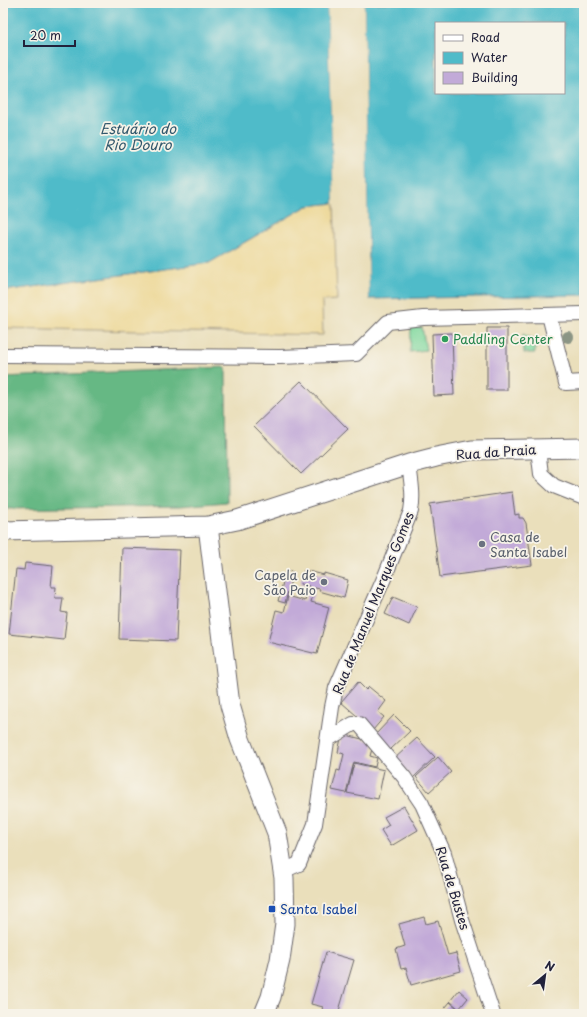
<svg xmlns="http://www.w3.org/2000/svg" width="587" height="1017" font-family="'Playpen Sans',sans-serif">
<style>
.green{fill:#7ed89d;stroke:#507d6c}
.forest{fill:#66b884;stroke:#446d60}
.sand{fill:#eeda9e;stroke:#887e6c}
.water{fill:#4fbbc9;stroke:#386e82;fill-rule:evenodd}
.pier{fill:#eadfbb}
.building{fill:#c2aad8}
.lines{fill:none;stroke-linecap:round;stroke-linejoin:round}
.street-casing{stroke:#686468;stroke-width:16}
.secondary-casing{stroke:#686468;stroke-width:21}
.street{stroke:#fff;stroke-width:14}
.secondary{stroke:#fff;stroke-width:19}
.tree{fill:#8b9585}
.leisure-dot{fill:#2e9e5b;stroke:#f7f3e8;stroke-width:1.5}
.worship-dot{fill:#6b7280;stroke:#f7f3e8;stroke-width:1.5}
.transit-dot{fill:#1a4fb4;stroke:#f7f3e8;stroke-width:1.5}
.labels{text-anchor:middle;stroke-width:3.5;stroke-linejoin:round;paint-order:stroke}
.leisure-label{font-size:13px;fill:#27864d;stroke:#f7f3e8;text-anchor:start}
.street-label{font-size:13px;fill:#22223b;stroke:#f7f3e8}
.worship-label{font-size:13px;fill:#5b616d;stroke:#f7f3e8;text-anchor:start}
.transit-label{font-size:13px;fill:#164399;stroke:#f7f3e8;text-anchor:start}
.water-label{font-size:14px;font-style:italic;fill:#32586d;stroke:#f7f3e8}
</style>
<rect width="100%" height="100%" fill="#f7f3e8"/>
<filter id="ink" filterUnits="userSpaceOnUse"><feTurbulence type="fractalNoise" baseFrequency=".025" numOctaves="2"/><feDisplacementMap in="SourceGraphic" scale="8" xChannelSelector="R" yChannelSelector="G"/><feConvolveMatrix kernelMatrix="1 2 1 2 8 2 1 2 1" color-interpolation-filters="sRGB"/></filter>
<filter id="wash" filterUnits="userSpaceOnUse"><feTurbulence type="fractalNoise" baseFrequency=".012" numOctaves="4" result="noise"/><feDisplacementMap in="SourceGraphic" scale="16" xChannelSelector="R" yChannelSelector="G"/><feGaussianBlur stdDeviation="0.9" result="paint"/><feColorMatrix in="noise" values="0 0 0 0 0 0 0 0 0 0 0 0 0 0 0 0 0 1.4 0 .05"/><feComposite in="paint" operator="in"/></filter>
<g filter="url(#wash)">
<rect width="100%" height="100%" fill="#eadfbb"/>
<!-- green -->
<path class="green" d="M422,327L426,350L410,352L411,328Z
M523,334L535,340V353H524Z"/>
<!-- forest -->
<path class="forest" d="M226,367L227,502L180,506L3,509V377Z"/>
<!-- sand -->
<path class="sand" d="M334,203L337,300L322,301L323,335L3,328V291L209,263L307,206Z"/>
<!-- water -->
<path class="water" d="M3,3H327L334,203L307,206L209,263L3,291Z
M364,3H584V295L369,299ZM436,23H564V93H436Z"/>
<!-- pier -->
<path class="pier" d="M327,3H329L336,203L334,205Z
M362,3H364L369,299H367Z"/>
<g id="blocks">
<!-- building -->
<path class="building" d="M487,328H507V390H487Z
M452,333L454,395L434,396L432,334Z
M301,381L348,429L301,474L254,426Z
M512,492L515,515L519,514V518H523L526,523L532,565L440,577L430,504Z
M122,548L180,550L176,641L119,639Z
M25,563L53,566L51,587H56L55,598H63L61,612L67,613L64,640L9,634L16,569L24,570Z
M304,570L324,575V573L348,580L344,598L319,591L320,589L315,588L311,602L329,607L317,654L268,642L276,610L284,612L288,596L305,601L309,586L300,584Z
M286,571L293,572L285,603L278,601Z
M393,597L417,607L409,625L385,614Z
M358,682L366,690L369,687L386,701L378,712L384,717L373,730L341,702Z
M394,715L410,731L390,750L375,735Z
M342,734L374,742L370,756L377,758L375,767L354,762L346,793L332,790L337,770L340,771L344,754L338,752Z
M417,738L435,757L413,778L394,759Z
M438,757L451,772L429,792L416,777Z
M354,763L384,770L378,799L347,793Z
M404,806L418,830L391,846L381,830L389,825L384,817Z
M424,917L426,924L438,921L448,955L456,953L461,971L411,985L406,968L401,969L396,949L405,946L399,924Z
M326,952L354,960L338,1014H327L321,1012L323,1007L311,1004Z
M459,990L468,998L459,1009L450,1001Z
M450,1002L464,1014H440Z"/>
</g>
</g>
<g filter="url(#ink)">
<use href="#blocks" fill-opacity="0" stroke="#686468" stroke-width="1"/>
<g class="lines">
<defs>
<path id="street" d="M549,315L566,383L584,382
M3,355L280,357L356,354L388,322L423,318L584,314
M538,449L541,474L554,486L584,498
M327,740L353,724H359L404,777L422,804L444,853L462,920L493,1014
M283,871L299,864L315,824L332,707L336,688L385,576L411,511C414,495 411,481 409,464"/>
<path id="secondary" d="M208,526L230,705L240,739L277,833L284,878L285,924L280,960L271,997L264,1014
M3,531L208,526L237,520L409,464L436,457L472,450L584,448"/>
</defs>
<!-- street casing -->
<use href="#street" class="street-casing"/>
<!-- secondary casing -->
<use href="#secondary" class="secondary-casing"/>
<!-- street -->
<use href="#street" class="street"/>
<!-- secondary -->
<use href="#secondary" class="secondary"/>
</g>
<!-- trees -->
<circle class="tree" cx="568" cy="337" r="6"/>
</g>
<!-- markers -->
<circle class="leisure-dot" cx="445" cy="339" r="4"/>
<g class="worship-dot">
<circle cx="482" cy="544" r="4"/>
<circle cx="324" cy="582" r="4"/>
</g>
<rect class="transit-dot" x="268" y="905" width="8" height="8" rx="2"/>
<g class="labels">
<!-- leisure labels -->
<g class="leisure-label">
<text x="453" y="344">Paddling Center</text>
</g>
<!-- street labels -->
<g class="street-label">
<text transform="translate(496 452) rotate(-4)" y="5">Rua da Praia</text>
<text transform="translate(373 603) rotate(-68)" y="5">Rua de Manuel Marques Gomes</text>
<text transform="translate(453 888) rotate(73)" y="5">Rua de Bustes</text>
</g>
<!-- worship labels -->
<g class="worship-label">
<text x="490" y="542">Casa de<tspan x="490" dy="15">Santa Isabel</tspan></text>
<text x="316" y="580" text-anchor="end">Capela de<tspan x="316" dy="15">São Paio</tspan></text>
</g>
<!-- transit labels -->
<g class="transit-label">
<text x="280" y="914">Santa Isabel</text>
</g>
<!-- water labels -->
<g class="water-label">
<text x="138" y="134">Estuário do<tspan x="138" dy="16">Rio Douro</tspan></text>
</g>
</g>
<!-- margin -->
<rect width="587" height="1017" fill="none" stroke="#f7f3e8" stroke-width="16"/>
<!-- legend -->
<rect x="435" y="22" width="130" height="72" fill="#f7f3e8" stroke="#a29fa3"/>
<rect x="443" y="35" width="20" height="6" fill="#ffffff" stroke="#a29fa3"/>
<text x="471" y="42" font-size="12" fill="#22223b">Road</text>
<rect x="443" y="52" width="20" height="12" fill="#4fbbc9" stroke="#a29fa3"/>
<text x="471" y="62" font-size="12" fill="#22223b">Water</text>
<rect x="443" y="72" width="20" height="12" fill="#c2aad8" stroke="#a29fa3"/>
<text x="471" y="82" font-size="12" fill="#22223b">Building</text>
<!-- north arrow -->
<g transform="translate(545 975) rotate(29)" stroke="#f7f3e8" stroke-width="3" paint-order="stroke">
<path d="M0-3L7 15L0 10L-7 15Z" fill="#22223b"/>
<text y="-6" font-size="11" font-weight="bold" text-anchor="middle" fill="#22223b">N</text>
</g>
<!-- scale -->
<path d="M24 40v6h51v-6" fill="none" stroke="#22223b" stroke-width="2"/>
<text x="30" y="40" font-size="12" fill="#22223b" stroke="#f7f3e8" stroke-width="3" paint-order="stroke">20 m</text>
</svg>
